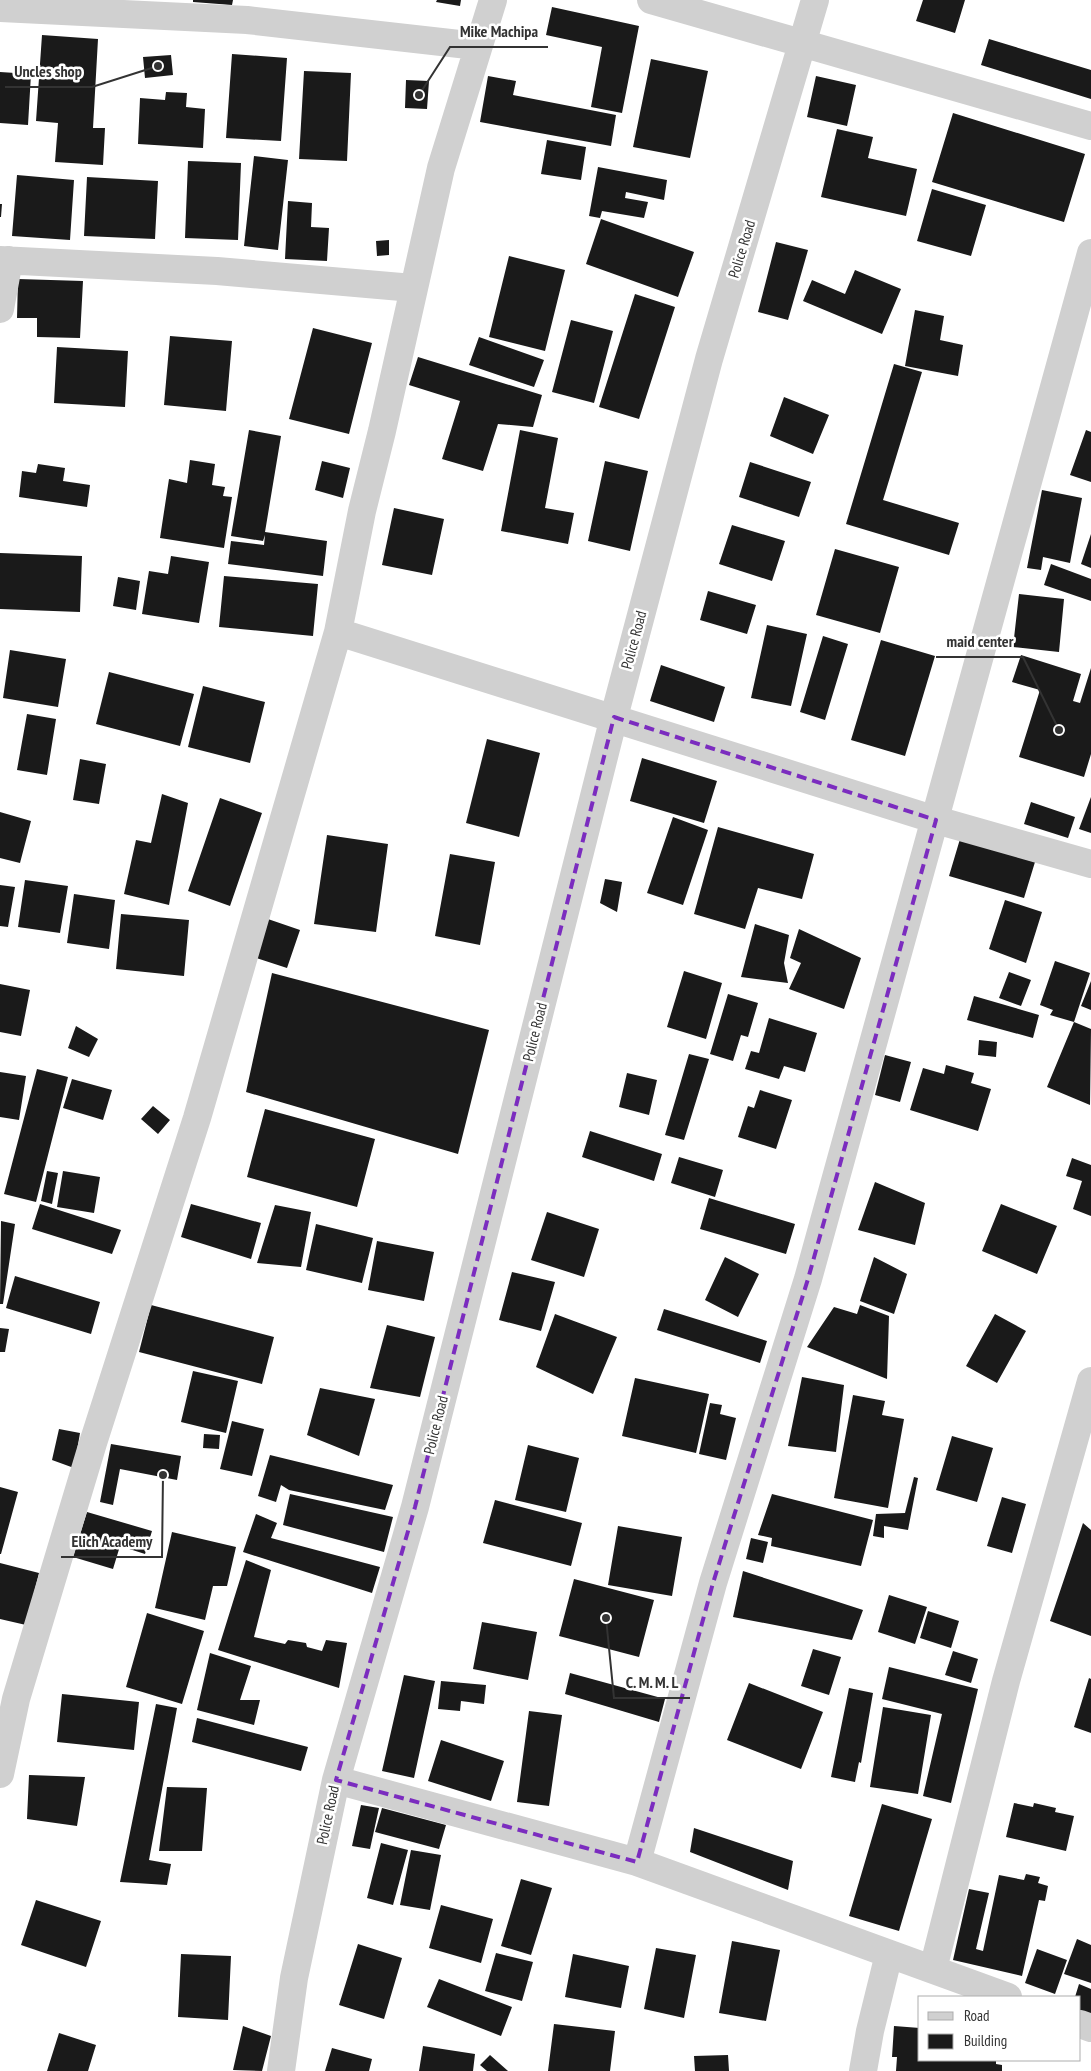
<svg xmlns="http://www.w3.org/2000/svg" width="1091" height="2071" font-family="'PT Sans Narrow',sans-serif">
<style>
.building{fill:#1a1a1a}
.lines{fill:none;stroke-linecap:round;stroke-linejoin:round}
.street{stroke:#d0d0d0;stroke-width:28}
.marked{fill:none;stroke:#7b2cbf;stroke-width:4;stroke-dasharray:10 6;stroke-linejoin:round}
.labels{text-anchor:middle;stroke-width:5;stroke-linejoin:round;paint-order:stroke}
.street-label{font-size:15px;fill:#333;stroke:#fff}
.leader{fill:none;stroke:#333;stroke-width:2}
.callout-dot{fill:#333;stroke:#fff;stroke-width:2}
.callout-label{font-size:16px;text-anchor:middle;font-weight:bold;fill:#333;stroke:#fff;stroke-width:5;stroke-linejoin:round;paint-order:stroke}
</style>
<rect width="100%" height="100%" fill="#fff"/>
<!-- building -->
<path class="building" d="M193,0H233L232,5L193,2Z
M437,0H461L460,6L436,2Z
M923,0H965L955,33L916,21Z
M552,7L639,26L622,113L591,107L602,47L546,35Z
M42,35L98,39L93,128H105L103,165L55,162L58,123L36,121Z
M989,39L1091,70V99L981,65Z
M232,54L287,58L281,141L226,138Z
M171,55L173,75L145,78L143,57Z
M651,59L708,71L690,158L633,147Z
M304,71L351,73L347,161L299,159Z
M0,72L31,74L28,125L0,123Z
M488,76L516,81L513,95L616,115L611,146L480,122Z
M816,76L856,85L847,126L807,117Z
M406,80L429,81L427,109L405,108Z
M166,92L187,93L186,107L205,109L203,148L138,144L140,98L165,100Z
M953,113L1085,154L1064,222L932,182Z
M837,129L873,137L868,158L917,169L906,216L821,197Z
M547,140L586,147L581,180L541,174Z
M254,156L288,160L278,250L244,246Z
M188,161L241,163L238,240L185,238Z
M598,167L667,180L664,200L626,192L625,198L648,202L644,218L602,211L600,218L589,216Z
M17,175L74,180L70,240L12,236Z
M87,177L158,181L155,239L84,236Z
M932,189L986,205L971,256L917,241Z
M288,201L312,203L311,227L329,228L327,261L285,259Z
M0,204H2L1,217H0Z
M601,219L694,252L678,297L586,264Z
M389,240V255L377,256L376,241Z
M776,242L808,250L788,320L758,312Z
M509,256L565,270L545,351L489,337Z
M855,270L901,289L882,334L803,301L812,280L845,294Z
M18,279L83,281L80,338L37,337V318H17Z
M635,294L675,307L639,419L599,407Z
M915,310L944,316L940,340L963,345L958,376L905,366Z
M571,320L613,331L594,403L552,392Z
M313,328L372,343L349,434L289,419Z
M170,336L232,341L226,411L164,405Z
M479,337L544,360L534,387L469,365Z
M57,347L128,351L125,407L54,403Z
M418,357L542,395L533,427L498,424L483,471L442,459L460,401L409,385Z
M894,364L922,372L883,500L959,523L949,555L846,524Z
M784,397L829,415L813,454L770,436Z
M249,430L281,436L265,532L327,541L323,576L228,564L231,541L264,545L265,535L263,541L231,536Z
M520,430L558,438L545,508L574,513L568,544L501,531Z
M1086,430L1091,432V482L1070,475Z
M190,460L215,464L212,485L225,487L223,496L232,497L224,548L160,538L169,479L187,483Z
M322,461L350,468L343,498L315,490Z
M605,461L648,471L630,551L588,541Z
M750,462L811,482L799,517L739,497Z
M38,464L65,468L63,481L90,485L87,507L19,497L22,471L36,473Z
M1042,490L1082,498L1070,563L1043,557L1041,570L1027,568Z
M394,508L444,519L432,575L382,565Z
M732,525L785,541L772,581L719,564Z
M1091,534V568L1081,564Z
M835,549L899,567L880,633L816,615Z
M0,553L82,556L80,612L0,609Z
M171,556L209,562L199,623L142,614L149,571L168,574Z
M1051,564L1091,579V601L1044,585Z
M224,576L318,584L313,636L219,627Z
M118,577L140,581L136,610L113,606Z
M708,591L756,605L747,634L700,620Z
M1019,594L1064,599L1059,652L1013,647Z
M767,625L807,634L791,706L751,698Z
M823,636L848,644L825,720L800,712Z
M881,640L935,656L905,756L851,740Z
M10,650L66,659L58,707L3,698Z
M1021,655L1081,674L1073,701L1080,703L1091,668V754L1084,777L1019,757L1040,690L1012,682Z
M661,665L725,687L714,722L650,701Z
M109,672L194,694L180,746L96,724Z
M203,686L265,702L250,763L188,747Z
M27,714L56,719L47,775L17,770Z
M487,739L540,753L519,837L466,823Z
M642,758L717,781L704,823L630,801Z
M80,759L106,764L99,804L73,800Z
M162,794L188,803L169,905L124,894L136,840L151,843Z
M1091,797V833L1079,829Z
M220,798L262,813L230,906L188,891Z
M1031,802L1075,817L1068,838L1024,824Z
M0,812L31,821L20,863L0,858Z
M673,817L708,830L683,905L647,893Z
M718,827L814,854L802,899L758,888L745,929L694,914Z
M327,835L388,844L376,932L314,924Z
M960,839L1035,862L1024,898L949,876Z
M450,854L495,862L480,945L435,936Z
M605,879L622,882L617,912L600,903Z
M25,880L68,886L60,933L18,927Z
M0,885L15,887L8,927L0,926Z
M74,894L115,900L109,949L67,943Z
M1005,900L1042,912L1026,963L989,949Z
M121,914L189,920L184,976L116,969Z
M265,918L300,930L287,968L253,957Z
M755,924L789,935L784,963L788,983L741,977Z
M799,929L861,958L844,1009L789,989L801,963L790,958Z
M1055,961L1090,973L1074,1022L1050,1015L1053,1010L1040,1005Z
M684,971L722,983L706,1039L667,1027Z
M1009,972L1031,980L1021,1006L999,998Z
M272,973L489,1030L458,1154L246,1092Z
M1091,981V1010L1081,1006Z
M0,984L30,990L21,1036L0,1032Z
M728,994L758,1003L748,1037L741,1035L733,1061L710,1054Z
M974,996L1039,1015L1033,1038L967,1020Z
M769,1018L817,1033L805,1072L784,1066L779,1079L745,1069L751,1051L759,1053Z
M1074,1022L1091,1029L1090,1105L1047,1087Z
M76,1026L98,1039L89,1057L68,1048Z
M979,1040L997,1042L996,1057L978,1055Z
M689,1054L709,1059L684,1140L665,1135Z
M885,1055L911,1062L900,1102L875,1095Z
M946,1065L974,1073L971,1083L991,1089L978,1131L910,1110L923,1068L944,1074Z
M37,1069L68,1077L36,1202L4,1194Z
M0,1072L26,1076L19,1120L0,1117Z
M627,1073L657,1080L649,1115L619,1107Z
M72,1079L112,1090L103,1120L63,1108Z
M760,1090L792,1100L776,1149L738,1137L748,1106L754,1108Z
M153,1106L170,1120L158,1134L141,1119Z
M265,1109L375,1139L357,1207L247,1177Z
M590,1131L662,1154L654,1181L582,1157Z
M679,1157L723,1170L715,1197L671,1183Z
M1072,1158L1091,1165V1216L1073,1209L1082,1181L1066,1176Z
M47,1171L58,1173L52,1204L41,1201Z
M63,1171L100,1177L94,1213L57,1207Z
M875,1182L925,1203L915,1245L858,1230Z
M709,1198L795,1224L786,1254L700,1229Z
M40,1204L121,1230L112,1254L32,1229Z
M191,1204L261,1223L251,1259L181,1237Z
M1001,1204L1057,1226L1037,1274L982,1251Z
M275,1205L311,1212L301,1267L257,1263Z
M547,1212L599,1229L584,1277L531,1260Z
M1,1221L15,1224L3,1304H0Z
M316,1224L373,1238L362,1283L306,1270Z
M377,1241L434,1252L424,1301L368,1290Z
M725,1257L759,1274L738,1317L705,1300Z
M874,1257L907,1274L894,1314L860,1301Z
M512,1272L555,1282L541,1331L499,1320Z
M15,1276L100,1302L91,1334L6,1308Z
M151,1305L274,1337L262,1384L139,1352Z
M860,1305L889,1316L887,1379L807,1347L834,1307L857,1314Z
M664,1309L767,1341L760,1363L657,1330Z
M555,1314L617,1337L593,1394L536,1367Z
M995,1314L1026,1331L997,1383L966,1366Z
M387,1325L435,1337L420,1397L370,1388Z
M0,1328L9,1329L5,1352H0Z
M193,1371L238,1381L226,1433L181,1422Z
M802,1377L844,1385L836,1452L788,1446Z
M635,1378L709,1394L696,1453L622,1436Z
M320,1388L375,1399L359,1456L307,1435Z
M853,1395L885,1401L882,1415L904,1419L888,1508L834,1498Z
M710,1403L722,1405L720,1414L736,1418L726,1460L699,1454Z
M232,1421L264,1429L252,1476L220,1469Z
M59,1429L80,1433L74,1468L52,1460Z
M204,1434L220,1435L219,1449L203,1448Z
M952,1436L993,1448L977,1502L936,1490Z
M111,1444L181,1456L177,1480L120,1469L113,1505L100,1502Z
M528,1445L579,1458L566,1512L515,1500Z
M270,1455L393,1485L385,1510L289,1490L281,1485L276,1502L258,1496Z
M914,1477L918,1478L908,1530L884,1526V1538L873,1536L876,1514L905,1513Z
M0,1487L18,1492L1,1554H0Z
M290,1494L393,1517L384,1552L283,1525Z
M772,1494L873,1520L861,1566L771,1546L772,1538L758,1535Z
M1002,1497L1026,1504L1012,1553L987,1546Z
M495,1500L582,1523L571,1566L483,1543Z
M87,1512L152,1531L145,1554L120,1546L113,1569L73,1557Z
M256,1514L277,1523L271,1538L380,1567L372,1593L243,1552Z
M1083,1523L1091,1530V1636L1050,1621Z
M618,1526L682,1537L672,1596L608,1585Z
M172,1532L236,1547L227,1586H213L205,1620L155,1608Z
M751,1538L768,1542L763,1563L746,1559Z
M246,1560L271,1570L254,1637L285,1644L288,1640L306,1643L307,1647L322,1651L326,1640L347,1643L339,1688L218,1650Z
M0,1563L39,1573L26,1625L0,1619Z
M743,1571L863,1610L852,1640L733,1617Z
M574,1579L654,1600L639,1657L559,1636Z
M889,1595L927,1607L915,1644L878,1632Z
M928,1611L959,1621L951,1648L920,1638Z
M147,1613L204,1631L182,1704L126,1687Z
M482,1622L537,1632L528,1680L473,1669Z
M813,1649L841,1657L829,1695L801,1686Z
M953,1651L978,1659L971,1683L945,1675Z
M210,1653L251,1666L240,1700H260L254,1725L197,1710Z
M889,1667L978,1689L951,1803L923,1796L942,1714L882,1699Z
M570,1673L665,1699L659,1722L565,1694Z
M404,1675L435,1681L414,1778L382,1771Z
M1089,1678L1091,1679V1733L1074,1727Z
M441,1681L486,1685L484,1704L461,1701L460,1711L438,1709Z
M749,1683L823,1712L801,1769L727,1740Z
M849,1688L873,1693L861,1763L859,1762L855,1782L831,1777Z
M62,1694L139,1702L134,1750L57,1742Z
M156,1704L177,1708L149,1860L171,1864L167,1885L120,1882Z
M883,1707L931,1715L918,1794L870,1787Z
M529,1711L562,1715L549,1806L517,1802Z
M197,1718L308,1747L301,1771L192,1742Z
M441,1740L504,1761L491,1801L428,1781Z
M29,1775L85,1777L77,1826L27,1819Z
M167,1787L207,1788L202,1851H159Z
M1014,1803L1033,1807L1034,1803L1056,1808L1055,1812L1074,1816L1066,1851L1006,1837Z
M882,1804L932,1819L899,1931L849,1916Z
M361,1805L379,1808L370,1849L352,1846Z
M382,1808L446,1825L439,1849L375,1832Z
M694,1828L793,1861L788,1890L690,1852Z
M381,1843L408,1850L393,1905L367,1898Z
M411,1850L441,1855L430,1910L400,1905Z
M1026,1874L1040,1877L1038,1883L1048,1886L1045,1901L1039,1900L1022,1976L953,1960L969,1889L989,1893L976,1949L983,1951L999,1875L1024,1880Z
M521,1879L552,1888L531,1955L501,1946Z
M36,1900L101,1921L86,1967L21,1945Z
M441,1905L493,1919L481,1963L429,1948Z
M1077,1939L1091,1945V1983L1064,1974Z
M732,1941L780,1950L766,2021L719,2013Z
M358,1944L402,1958L384,2019L339,2005Z
M656,1948L696,1955L684,2018L644,2009Z
M1037,1949L1067,1960L1055,1994L1025,1983Z
M496,1953L533,1962L522,2001L485,1991Z
M181,1954L231,1956L228,2020L178,2017Z
M573,1954L629,1966L621,2008L565,1997Z
M439,1979L512,2007L501,2036L427,2007Z
M1079,1984L1091,1989V2014L1080,2010V1997H1075Z
M554,2024L615,2031L610,2071H548Z
M243,2026L271,2036L262,2071L233,2070Z
M894,2026L920,2028V2060H996V2064L1002,2065V2071H896L897,2057H892Z
M59,2033L96,2045L88,2071H47Z
M423,2046L475,2054L473,2071H419Z
M332,2048L372,2059L369,2071H325Z
M490,2055L508,2071H487L480,2065Z
M728,2055L729,2071H695L694,2056Z"/>
<g class="lines">
<!-- street -->
<path class="street" d="M651,0L1091,126
M0,8L247,20L477,46
M0,260L217,271L413,288
M0,309L9,260
M338,632L936,820L1091,864
M0,1774L16,1699L93,1443L197,1118L338,632L362,511L382,431L441,168L493,0
M336,1780L637,1862L1008,1997
M637,1862L713,1583L808,1279L1091,253
M933,1969L1006,1681L1091,1381
M1080,2024L1091,2028
M281,2071L294,1978L336,1780L415,1507L614,717L709,359L815,0
M863,2071L870,2031L889,1954"/>
</g>
<!-- marked area -->
<path class="marked" d="M614,717L936,820L808,1279L713,1583L637,1862L336,1780L415,1507Z"/>
<g class="labels">
<!-- street labels -->
<g class="street-label">
<text transform="translate(742 249) rotate(-73)" y="5">Police Road</text>
<text transform="translate(634 640) rotate(-75)" y="5">Police Road</text>
<text transform="translate(535 1032) rotate(-76)" y="5">Police Road</text>
<text transform="translate(436 1425) rotate(-76)" y="5">Police Road</text>
<text transform="translate(328 1815) rotate(-78)" y="5">Police Road</text>
</g>
</g>
<!-- callouts -->
<path class="leader" d="M419 95L450 47H548M158 66L92 87H5M1059 730L1023 657H936M163 1475L162 1557H61M606 1618L614 1698H690"/>
<g class="callout-dot">
<circle cx="419" cy="95" r="5"/>
<circle cx="158" cy="66" r="5"/>
<circle cx="1059" cy="730" r="5"/>
<circle cx="163" cy="1475" r="5"/>
<circle cx="606" cy="1618" r="5"/>
</g>
<g class="callout-label">
<text x="499" y="37">Mike Machipa</text>
<text x="48" y="77">Uncles shop</text>
<text x="980" y="647">maid center</text>
<text x="112" y="1547">Elich Academy</text>
<text x="652" y="1688">C. M. M. L</text>
</g>
<!-- legend -->
<rect x="918" y="1996" width="162" height="65" fill="#ffffff" stroke="#adadad"/>
<rect x="928" y="2012" width="25" height="8" fill="#d0d0d0" stroke="#adadad"/>
<text x="964" y="2021" font-size="15" fill="#333333">Road</text>
<rect x="928" y="2034" width="25" height="15" fill="#1a1a1a" stroke="#adadad"/>
<text x="964" y="2046" font-size="15" fill="#333333">Building</text>
</svg>
